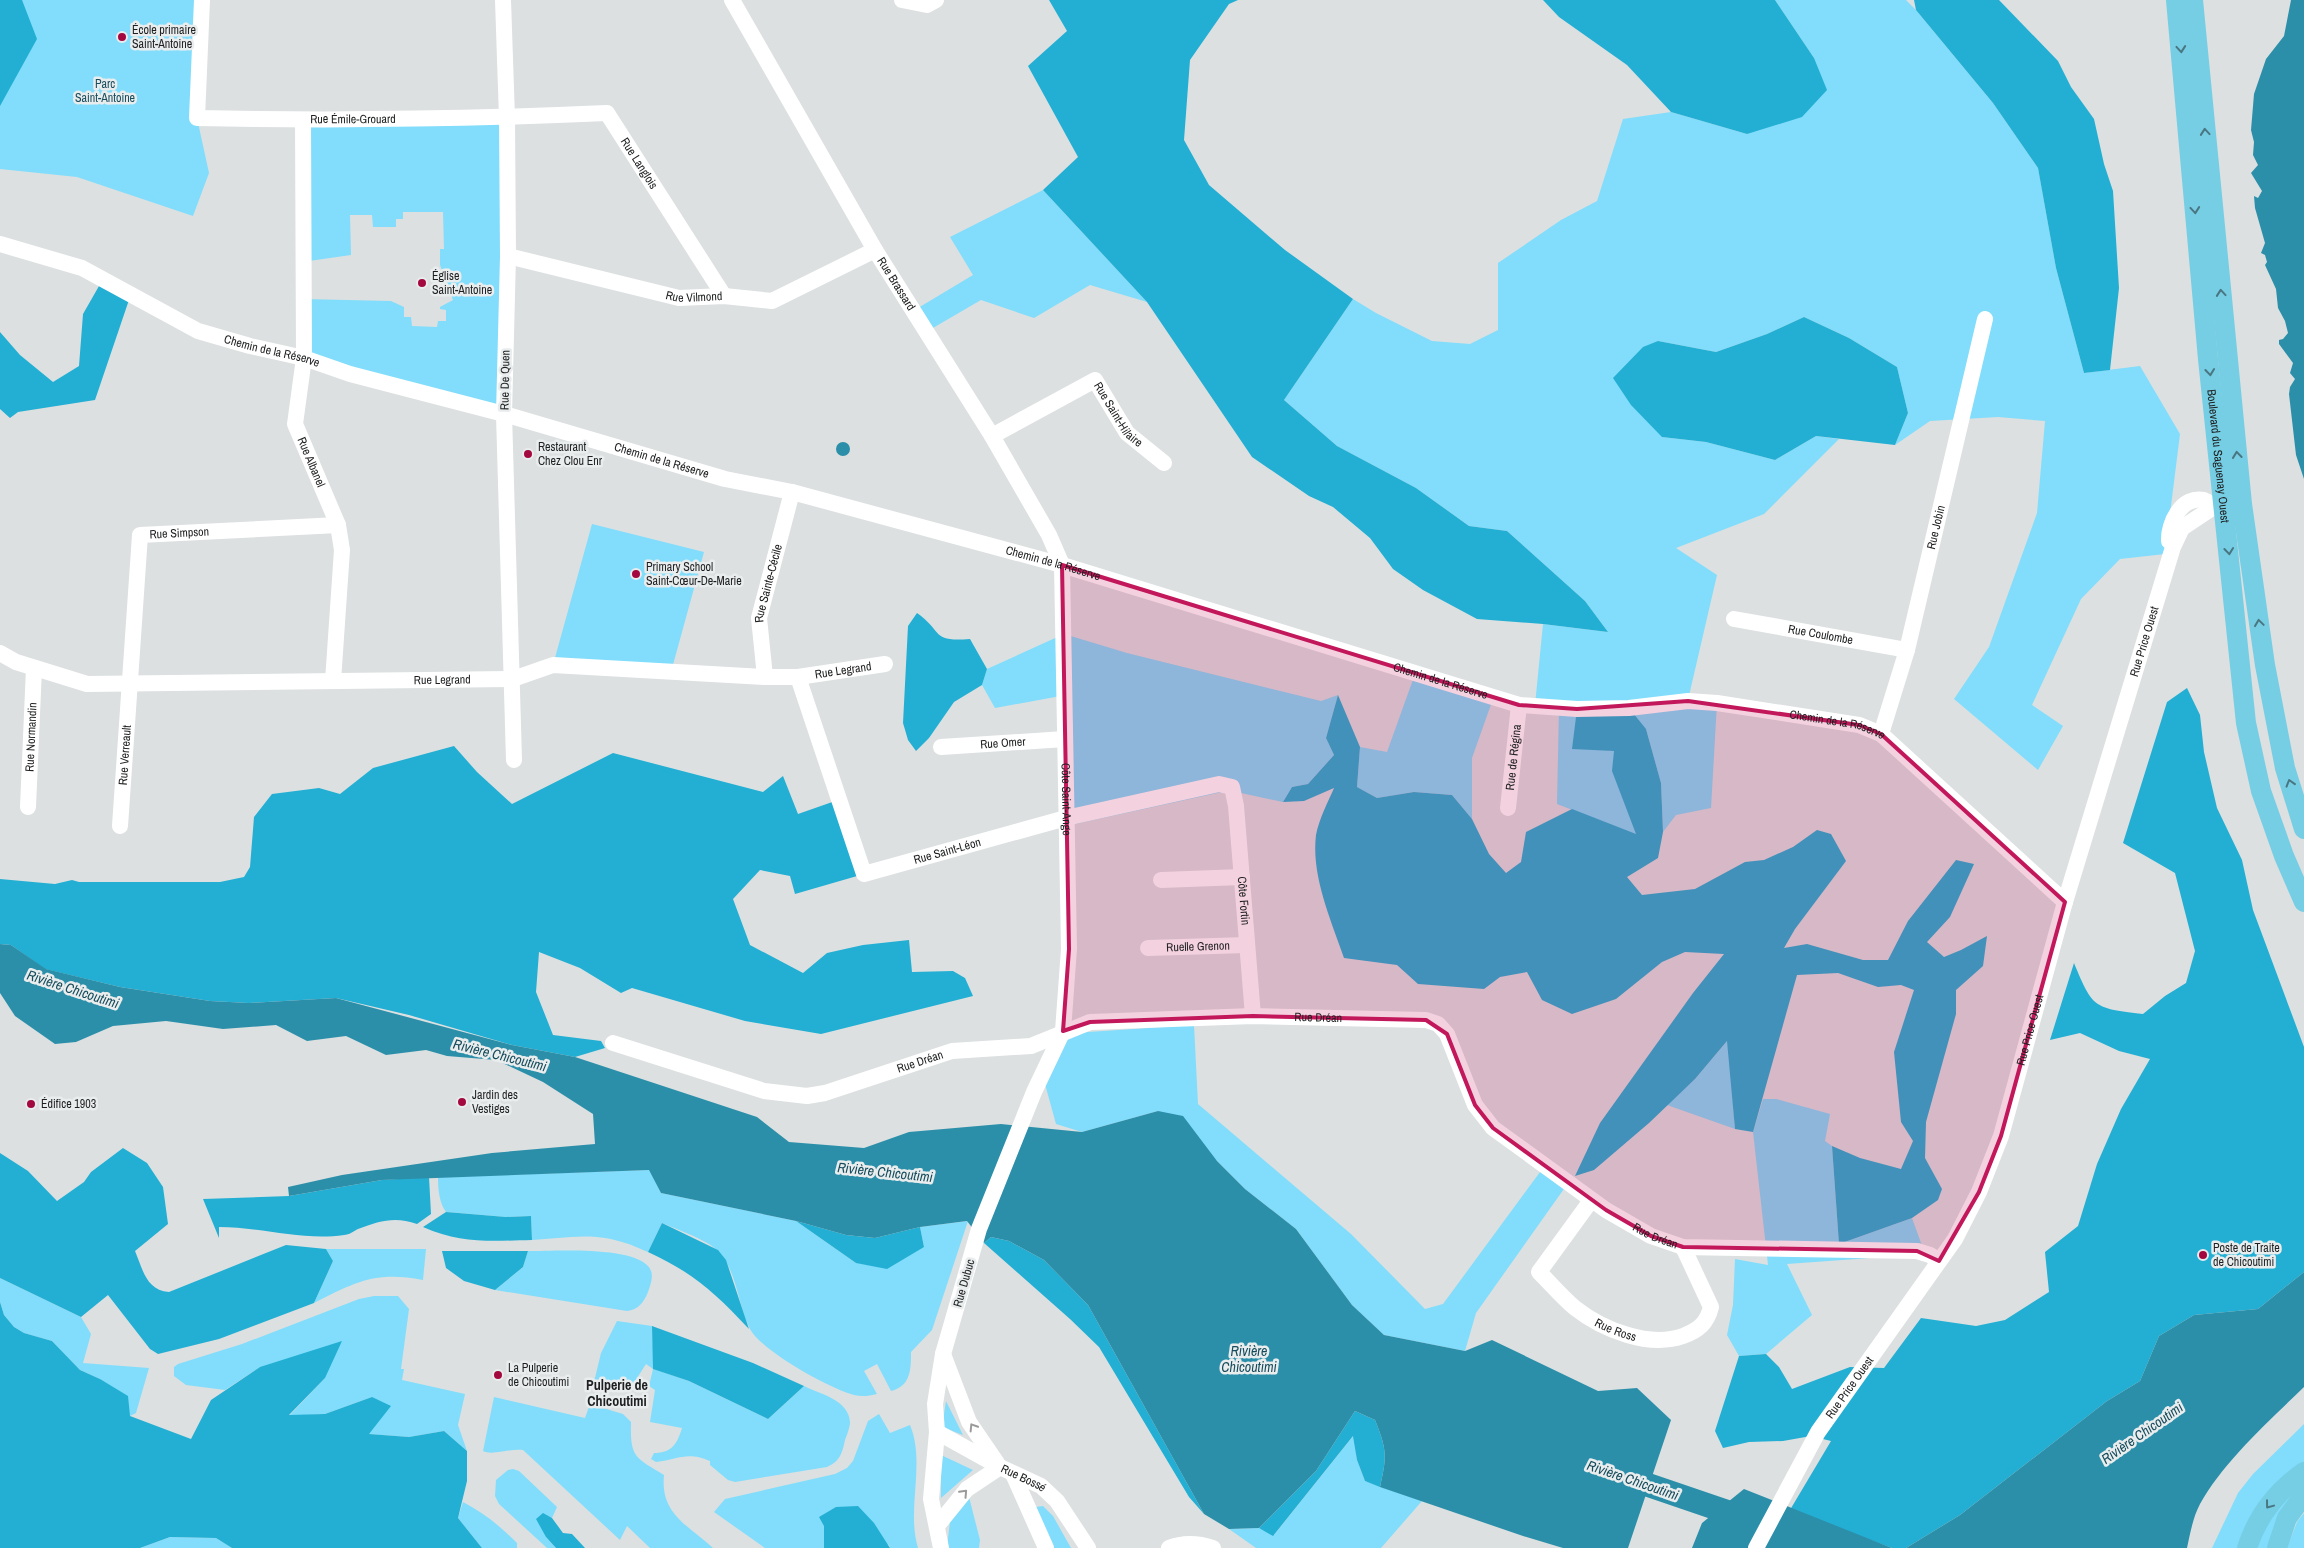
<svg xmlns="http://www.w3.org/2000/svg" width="2304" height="1548" font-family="'Archivo Narrow',sans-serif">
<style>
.green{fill:#81ddfb}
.forest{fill:#22afd3}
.water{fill:#2c8faa}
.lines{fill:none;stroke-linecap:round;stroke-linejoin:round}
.river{stroke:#2c8faa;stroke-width:24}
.minor{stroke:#fff;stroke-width:16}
.major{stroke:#76cee4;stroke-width:20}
.oneway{stroke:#4a7682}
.oneway2{stroke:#9a9a9b}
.marked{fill:#c2185b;fill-opacity:0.2;stroke:#c2185b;stroke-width:4;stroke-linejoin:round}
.poi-dot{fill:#a3083f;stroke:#e9edee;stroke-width:2}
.labels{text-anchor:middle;stroke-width:5;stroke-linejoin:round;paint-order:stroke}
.poi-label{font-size:12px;fill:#1e1f20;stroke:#e9edee;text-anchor:start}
.park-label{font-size:12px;fill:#184d5d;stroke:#e9edee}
.street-label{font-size:12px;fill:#1e1f20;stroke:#e9edee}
.water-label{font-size:14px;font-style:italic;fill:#154b5b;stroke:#e9edee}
.neighbourhood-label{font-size:14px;font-weight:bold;fill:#1e1f20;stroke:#e9edee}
</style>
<rect width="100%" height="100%" fill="#dce0e1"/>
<!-- green -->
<path class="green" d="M0,0H199L197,118L209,173L193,216L77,177L0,169Z
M1775,0H1906L1916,10L1993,103L2038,168L2056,268L2084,373L2140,366L2180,434L2165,554L2120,559L2081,599L2032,705L2063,726L2038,770L1954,699L1989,647L2037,513L2045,421L1998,417L1930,421L1895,445L1908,413L1897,367L1849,338L1804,317L1767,334L1716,352L1658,341L1662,437L1706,442L1775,460L1816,436L1839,439L1764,514L1676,548L1717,575L1688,700L1717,703L1711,808L1676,815L1663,832L1661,783L1646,729L1600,749L1614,751L1628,811L1637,835L1557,804L1559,709L1535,705L1543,624L1608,632L1585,601L1507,531L1469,526L1416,488L1337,446L1284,400L1353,299L1376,313L1432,341L1470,344L1498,330V263L1561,220L1597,201L1623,119L1671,112L1747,134L1814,58Z
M507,118L504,414L304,358L303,299L391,301L404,307V317H411L412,326L437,327L438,321H446V310L440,309V307L453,300L440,265V249H444L443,212H403V219H396V227H373L372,215H350L351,255L302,262L303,120Z
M1043,190L1147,302L1090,285L1034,318L981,300L926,332L913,311L973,275L950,237Z
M592,524L704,552L671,672L553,665Z
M1064,634L1127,653L1321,701L1338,695L1326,738L1334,755L1308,784L1292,787L1283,802L1241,793L1222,792L1071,825L1066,695L995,708L982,685L987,669Z
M1415,674L1494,696L1472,758V819L1452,795L1414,792L1377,798L1357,787L1360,747L1387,752Z
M1194,1025L1198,1104L1351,1234L1425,1309L1443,1304L1543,1168L1566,1186L1476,1313L1465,1351L1384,1335L1352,1305L1296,1229L1245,1189L1217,1161L1158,1111L1082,1132L1056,1124L1045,1084L1060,1049L1073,1033Z
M1728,1040L1735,1129L1667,1105L1695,1079Z
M1763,1099H1776L1830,1114L1825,1141L1832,1146L1839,1244L1912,1218L1925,1254L1787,1264L1812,1315L1766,1354L1739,1356L1727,1335L1733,1305L1735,1259L1768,1265L1753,1132Z
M650,1170L661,1193L796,1221L856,1263L924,1247L920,1227L968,1221L932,1330L911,1352C911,1369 911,1386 891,1391L877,1364L864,1371L877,1394C869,1396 862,1397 854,1395C830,1389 759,1350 749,1327C738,1304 737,1273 720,1253C709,1240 678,1230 662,1223L648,1252C640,1249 631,1244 622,1242C594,1232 561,1238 532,1240L531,1216L506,1217L446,1212C439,1203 438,1188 438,1177Z
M326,1249H426L423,1280C375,1271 356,1282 314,1303L333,1261Z
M528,1251C555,1251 630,1246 648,1266C655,1274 651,1283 648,1292C644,1302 638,1310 627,1311L495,1290L523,1267Z
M0,1278L81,1317L91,1334L83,1363L149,1368L136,1413L130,1416L100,1379L80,1370L52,1341L24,1333L14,1327L4,1315L0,1302Z
M374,1296H398L409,1309L401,1369H404L402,1380L465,1394L458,1425L467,1451L444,1431L409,1437L368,1434L372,1397L325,1414L289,1416L325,1378L260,1367L225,1390L186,1385L174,1376V1367L178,1364L242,1344L359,1299Z
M617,1321L652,1326L654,1369L689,1381L768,1419L804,1386C820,1394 849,1400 850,1422C850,1427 847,1435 845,1440C842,1454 840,1461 827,1467L735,1482L728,1480L710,1465V1461C688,1451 678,1459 656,1462L651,1459L654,1453C672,1453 677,1444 682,1428L650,1422L655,1390L649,1386L653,1369L646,1364L628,1392L594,1382L601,1353Z
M494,1397L585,1418L590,1404L623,1414L631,1422C630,1458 635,1457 664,1475C660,1514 688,1525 713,1548H650L627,1526L620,1540L523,1450C510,1448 493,1456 483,1451Z
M946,1401L963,1435L942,1427Z
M879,1414L890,1433L910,1425C926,1464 906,1508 918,1548H890L889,1545L824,1526V1548H765L714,1512L725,1499L835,1474L847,1468L853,1461L868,1421Z
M2304,1424V1464L2239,1548H2212L2238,1493L2253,1474Z
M1354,1435L1357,1460L1365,1481L1422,1501L1381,1548H1256L1229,1529L1259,1528L1274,1535Z
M941,1455L973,1470L941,1498Z
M513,1469L519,1471L557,1507L552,1518L543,1514L546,1537L556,1548H547L499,1504L495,1496L496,1480L508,1470Z
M2304,1480V1487L2268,1548H2254L2275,1507Z
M969,1497L980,1540L979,1548H947L950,1521Z
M463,1502C484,1513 500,1526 517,1543V1548H482L458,1518Z
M1043,1506L1053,1516L1071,1548H1048L1036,1507Z
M2304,1513V1548H2287L2297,1522Z
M170,1537L216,1538L232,1548H140Z"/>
<!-- forest -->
<path class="forest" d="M0,0H22L37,39L0,106Z
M1049,0H1238L1229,4L1190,60L1184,140L1209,185L1285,250L1353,299L1284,400L1337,446L1416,488L1469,526L1507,531L1585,601L1608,632L1543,624L1477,619L1423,590L1393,569L1370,538L1333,507L1309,496L1252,457L1147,302L1043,190L1078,157L1028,66L1067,31Z
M1543,0H1775L1814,58L1827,90L1802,117L1747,134L1671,112L1627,65L1559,17Z
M1914,0H1999L2058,61L2071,87L2094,119L2104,164L2113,191L2119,288L2110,370L2084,373L2056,268L2038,168L1993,103L1916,10Z
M103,279L131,294L95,400L18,412L10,418L0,409V332L20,355L53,382L79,366L83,314Z
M1804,317L1849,338L1897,367L1908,413L1895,445L1816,436L1775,460L1706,442L1662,437L1631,405L1613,378L1643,347L1658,341L1716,352L1767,334Z
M917,613C944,632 930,642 970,639L987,669L982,685L954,702L929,738L916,751L908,740L903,723L908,626Z
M2187,688L2200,715L2204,752L2217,808L2242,860L2253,910L2304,1047V1272L2258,1309L2194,1315L2159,1336L2140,1381L2107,1401L1960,1515L1906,1548H1892L1849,1532L1784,1520L1831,1441L1811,1436L1783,1441L1749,1442L1723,1448L1715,1431L1739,1356L1766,1354L1779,1367L1792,1389L1850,1367L1884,1368L1921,1318L1976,1326L2005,1320L2049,1292L2045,1252L2078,1226L2097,1164L2121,1109L2150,1059L2119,1051L2080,1033L2050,1040L2074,963C2093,1009 2094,1008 2143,1014L2165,996L2186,983L2195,951L2175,873L2123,843L2167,702Z
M1338,695L1360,747L1357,787L1377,798L1414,792L1452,795L1472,819L1489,854L1506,873L1521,862L1526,832L1572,809L1636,834L1612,771L1614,751L1572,749L1577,709L1629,708L1646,729L1661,783L1663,832L1658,858L1627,877L1642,895L1695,889L1745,862L1764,860L1793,847L1817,830L1831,834L1846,861L1795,929L1784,948L1807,944L1863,960H1888L1908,921L1956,860L1974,864L1950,917L1927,942L1944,957L1961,950L1987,936L1983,966L1956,990V1014L1926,1122L1925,1158L1942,1189L1938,1200L1912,1218L1839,1244L1832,1146L1860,1158L1901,1169L1913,1141L1901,1122L1894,1052L1914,990L1901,985L1878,987L1838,973L1797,975L1753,1132L1735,1129L1727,1041L1695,1079L1649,1123L1594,1170L1575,1176L1600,1123L1693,993L1724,954L1685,952L1662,962L1616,999L1572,1014L1542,1000L1527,972L1500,977L1484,989L1418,984L1397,965L1344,958C1331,920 1311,876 1316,835C1319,819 1328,802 1334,788L1304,801L1283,802L1292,787L1308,784L1334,755L1326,738Z
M454,746L477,772L512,804L613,753L763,792L783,776L798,814L838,800L864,874L795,894L790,876L760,870L733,899L750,945L803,973L827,953L863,945L909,940L912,972L953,971L965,978L973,996L821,1034L745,1021L632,988L621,993L580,968L539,952L536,992L553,1035L601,1041L605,1048L575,1057L512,1045L409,1015L336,998L249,1003L210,1001L120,987L45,969L11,945L0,944V879L55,884L72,880L79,882H220L244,877L250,867L254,817L272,794L319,788L340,794L373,768Z
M123,1148L147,1163L163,1187L168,1224L135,1251C143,1270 146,1290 169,1292L286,1245L326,1249L333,1261L314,1303L219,1339L158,1354L150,1349L108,1295L81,1317L0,1278V1153L28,1171L57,1201L84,1182L91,1172Z
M429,1177L431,1214L417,1224C395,1216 379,1221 358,1229C354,1231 349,1235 344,1235C302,1241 261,1227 219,1227V1238L203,1199L289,1196L382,1180Z
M446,1212L506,1217L531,1216L532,1240C490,1241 462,1244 423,1227Z
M796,1221L846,1235L875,1238L920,1227L924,1247L887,1269L856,1263Z
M662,1223L718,1250L726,1260L749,1329C715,1293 694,1273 648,1252Z
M991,1237L1009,1241L1044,1260L1088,1305L1204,1514L1189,1497L1099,1347L1070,1319L984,1243Z
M442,1251H528L523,1267L495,1290L464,1281L446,1268Z
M0,1302L4,1315L14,1327L24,1333L52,1341L80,1370L100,1379L128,1396L130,1416L191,1439L211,1400L260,1367L342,1341L325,1378L289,1415L325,1414L372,1397L391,1406L369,1434L409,1437L444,1431L467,1451V1481L458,1518L482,1548H232L216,1538L170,1537L140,1548H0Z
M652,1326L753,1363L804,1386L768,1419L689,1381L653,1369Z
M1355,1411L1375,1420C1387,1450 1387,1456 1380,1487L1365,1481L1357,1460L1353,1436L1273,1536L1259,1528L1316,1471Z
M858,1506L874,1523L890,1548H824V1526L819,1517L836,1507Z
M543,1513L552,1518L563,1533L572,1534L585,1548H556L546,1537L536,1519Z"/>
<!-- water -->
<path class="water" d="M2291,0H2304V479L2296,455L2289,394L2290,387L2295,379L2290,373L2293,363L2279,344V340L2283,339L2288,333L2285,321L2278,308L2276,289L2265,265L2267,262L2265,255L2261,253L2265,243L2255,208L2254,196L2258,198L2262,191L2251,173L2258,165L2253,155L2254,142L2251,130L2254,94L2266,59L2284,36Z
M836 449a7 7 0 1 1 14 0a7 7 0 1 1-14 0Z
M0,944L11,945L46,969L120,987L210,1001L249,1003L336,998L512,1045L575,1057L757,1117L789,1142L864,1148L909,1132L1001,1124L1082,1132L1158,1111L1183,1116L1217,1161L1245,1189L1296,1229L1352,1305L1384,1335L1465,1351L1492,1340L1598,1391L1637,1388L1671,1420L1628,1548H1563L1523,1536L1380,1487C1387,1456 1387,1450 1375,1420L1355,1411L1316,1471L1259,1528L1229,1529L1204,1514L1088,1305L1044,1260L1009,1241L991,1237L984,1243L967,1221L920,1227L875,1238L846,1235L796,1221L661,1193L649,1170L382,1180L289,1196L288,1187L342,1175L492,1153L595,1144L593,1114L543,1082L496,1060L447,1056L426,1050L386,1055L346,1036L307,1041L276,1025L223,1029L166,1021L113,1026L76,1042L55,1044L15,1016L0,993Z
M2304,1272V1387C2270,1420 2223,1462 2200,1504C2193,1517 2190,1534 2187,1548H1906L1960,1515L2107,1401L2140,1381L2159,1336L2194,1315L2258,1309Z
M1744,1489L1892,1548H1692L1702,1523Z"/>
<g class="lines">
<!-- river -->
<path class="river" d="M1619,1475L1751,1520"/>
<!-- minor -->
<g class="minor">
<path id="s1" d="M202,0L197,118C334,121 471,119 607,113L724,296"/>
<path d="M503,0L507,118L508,256L504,414L514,760"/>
<path id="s2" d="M732,0L875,250L992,436L1049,535L1062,565L1069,949L1063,1031L1034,1092L979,1229L943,1354L935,1404L937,1432L931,1499L941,1548"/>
<path d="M902,0L927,5L936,0"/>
<path id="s3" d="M303,120L304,358L295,424L338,525L342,550L333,681"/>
<path id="s4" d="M0,244L82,268L198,331L250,346L304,358L350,374L504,414L725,479L792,492L1062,565L1519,705L1577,709L1629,708L1688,701L1717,703L1859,725L1881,734L2065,902"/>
<path id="s5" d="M508,256L679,298L724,296L772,301L875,250"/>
<path id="s6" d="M992,436L1095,380L1127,433L1164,463"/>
<path d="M2169,541C2168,523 2182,495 2204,500C2207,501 2211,504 2215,506"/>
<path id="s7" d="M1734,619L1907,650"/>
<path id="s8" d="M0,653L16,662L87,684L513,679L553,665L765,677H798L885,664"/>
<path id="s9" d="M765,677L759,618L792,492"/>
<path id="s10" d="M798,677L864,874L1066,818L1219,784L1232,787L1236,806L1253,1016"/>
<path id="s11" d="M1881,734L1907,650L1985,319"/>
<path id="s12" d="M941,747L1065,739"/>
<path id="s13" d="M28,807L34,668"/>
<path id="s14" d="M1508,808L1519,705"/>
<path id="s15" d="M120,826L140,535L338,525"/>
<path d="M1161,880L1242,877"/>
<path id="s16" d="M1148,948L1247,945"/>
<path id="s17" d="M613,1043L764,1091L807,1096L825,1093L952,1051L1031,1046L1090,1022L1253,1016L1426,1020L1438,1024L1447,1034L1475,1105L1493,1128L1606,1210L1651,1236L1683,1247L1917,1251L1930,1255L1939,1261"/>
<path id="s18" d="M1587,1206L1539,1272C1551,1284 1562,1297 1575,1308C1603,1330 1649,1348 1683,1336C1699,1330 1707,1323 1711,1307L1683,1247"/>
<path d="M943,1354L969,1422L997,1463"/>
<path id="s19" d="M937,1432L1000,1467L1041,1486L1057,1501L1088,1548"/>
<path d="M1013,1474L1046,1548"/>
<path d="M937,1526L967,1489L1000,1467"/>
<path d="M1169,1548C1184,1542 1198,1543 1213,1548"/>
<path id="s20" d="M1756,1548L1818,1432L1955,1239L1979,1192L2001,1136L2065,902L2173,547L2182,528L2215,506"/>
</g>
<!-- major -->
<g class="major">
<path id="s21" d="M2176,0L2208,359L2246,723L2261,791L2284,856L2304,902"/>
<path d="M2193,0L2242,504L2265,665L2285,768L2304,829"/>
<path d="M2247,1548C2257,1517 2277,1491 2304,1472"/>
<path d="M2277,1548L2287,1518L2304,1495"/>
</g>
</g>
<!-- one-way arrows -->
<defs><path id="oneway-chevron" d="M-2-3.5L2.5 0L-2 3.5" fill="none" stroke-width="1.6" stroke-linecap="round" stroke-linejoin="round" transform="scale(1.25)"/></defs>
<g class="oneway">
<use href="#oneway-chevron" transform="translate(2181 49) rotate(85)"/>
<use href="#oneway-chevron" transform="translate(2205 132) rotate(-95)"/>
<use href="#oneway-chevron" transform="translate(2195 210) rotate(85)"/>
<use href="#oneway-chevron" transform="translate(2221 293) rotate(-95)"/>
<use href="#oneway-chevron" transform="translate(2210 372) rotate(84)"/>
<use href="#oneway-chevron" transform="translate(2237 455) rotate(-96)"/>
<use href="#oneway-chevron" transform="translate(2229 551) rotate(84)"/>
<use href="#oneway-chevron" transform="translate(2259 623) rotate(-98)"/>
<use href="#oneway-chevron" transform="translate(2290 783) rotate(-107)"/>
<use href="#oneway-chevron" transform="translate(2269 1505) rotate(127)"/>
</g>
<g class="oneway2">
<use href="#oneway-chevron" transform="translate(973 1427) rotate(-122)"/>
<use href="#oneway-chevron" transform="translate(964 1493) rotate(-47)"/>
</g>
<!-- marked area -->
<path class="marked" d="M1062,565L1519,705L1577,709L1688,701L1859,725L1881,734L2065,902L2001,1136L1979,1192L1939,1261L1917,1251L1683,1247L1651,1236L1606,1210L1493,1128L1475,1105L1447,1034L1426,1020L1253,1016L1090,1022L1063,1031L1069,949Z"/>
<!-- markers -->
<g class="poi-dot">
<circle cx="122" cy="37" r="5"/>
<circle cx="422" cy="283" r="5"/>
<circle cx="528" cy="454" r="5"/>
<circle cx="636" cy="574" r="5"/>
<circle cx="462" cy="1102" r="5"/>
<circle cx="31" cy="1104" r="5"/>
<circle cx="2203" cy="1255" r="5"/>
<circle cx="498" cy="1375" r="5"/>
</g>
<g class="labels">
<!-- poi labels -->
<g class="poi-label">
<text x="132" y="34">École primaire<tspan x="132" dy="14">Saint-Antoine</tspan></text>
<text x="432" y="280">Église<tspan x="432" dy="14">Saint-Antoine</tspan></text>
<text x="538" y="451">Restaurant<tspan x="538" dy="14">Chez Clou Enr</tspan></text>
<text x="646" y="571">Primary School<tspan x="646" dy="14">Saint-Cœur-De-Marie</tspan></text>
<text x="472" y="1099">Jardin des<tspan x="472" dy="14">Vestiges</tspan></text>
<text x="41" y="1108">Édifice 1903</text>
<text x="2213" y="1252">Poste de Traite<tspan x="2213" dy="14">de Chicoutimi</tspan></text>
<text x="508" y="1372">La Pulperie<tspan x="508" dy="14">de Chicoutimi</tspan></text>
</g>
<!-- park labels -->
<g class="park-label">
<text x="105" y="88">Parc<tspan x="105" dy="14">Saint-Antoine</tspan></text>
</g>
<!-- street labels -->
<g class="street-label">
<text dy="4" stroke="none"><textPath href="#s1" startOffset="274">Rue Émile-Grouard</textPath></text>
<text dy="4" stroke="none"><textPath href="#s1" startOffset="588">Rue Langlois</textPath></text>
<text dy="4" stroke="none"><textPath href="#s2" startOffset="328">Rue Brassard</textPath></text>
<text dy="4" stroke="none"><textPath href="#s5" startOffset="191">Rue Vilmond</textPath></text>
<text dy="4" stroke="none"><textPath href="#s4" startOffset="294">Chemin de la Réserve</textPath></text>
<text transform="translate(505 380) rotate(-89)" y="4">Rue De Quen</text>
<text dy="4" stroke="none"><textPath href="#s6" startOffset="159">Rue Saint-Hilaire</textPath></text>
<text dy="4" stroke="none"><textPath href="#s21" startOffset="458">Boulevard du Saguenay Ouest</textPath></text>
<text dy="4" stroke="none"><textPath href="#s4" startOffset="699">Chemin de la Réserve</textPath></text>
<text dy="4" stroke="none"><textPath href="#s3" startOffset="346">Rue Albanel</textPath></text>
<text dy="4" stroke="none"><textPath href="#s11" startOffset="214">Rue Jobin</textPath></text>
<text dy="4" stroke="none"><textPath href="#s15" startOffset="331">Rue Simpson</textPath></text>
<text dy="4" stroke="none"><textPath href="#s4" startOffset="1104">Chemin de la Réserve</textPath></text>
<text dy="4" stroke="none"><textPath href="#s9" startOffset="95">Rue Sainte-Cécile</textPath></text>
<text dy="4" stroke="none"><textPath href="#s7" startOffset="88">Rue Coulombe</textPath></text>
<text dy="4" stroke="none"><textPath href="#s20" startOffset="996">Rue Price Ouest</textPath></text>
<text dy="4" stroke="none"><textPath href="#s8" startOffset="852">Rue Legrand</textPath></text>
<text dy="4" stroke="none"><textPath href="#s8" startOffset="448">Rue Legrand</textPath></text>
<text dy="4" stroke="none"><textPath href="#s4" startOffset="1509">Chemin de la Réserve</textPath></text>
<text dy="4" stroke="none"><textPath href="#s4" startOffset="1912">Chemin de la Réserve</textPath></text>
<text dy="4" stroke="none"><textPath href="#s13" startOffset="70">Rue Normandin</textPath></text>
<text dy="4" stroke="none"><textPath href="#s12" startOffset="62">Rue Omer</textPath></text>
<text dy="4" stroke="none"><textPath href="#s15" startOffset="71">Rue Verreault</textPath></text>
<text dy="4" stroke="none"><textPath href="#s14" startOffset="51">Rue de Régina</textPath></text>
<text dy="4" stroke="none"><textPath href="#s2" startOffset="889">Côte Saint-Ange</textPath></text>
<text dy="4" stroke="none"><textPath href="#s10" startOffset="294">Rue Saint-Léon</textPath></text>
<text dy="4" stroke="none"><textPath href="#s10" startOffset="702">Côte Fortin</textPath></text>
<text dy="4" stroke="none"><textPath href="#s16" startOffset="50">Ruelle Grenon</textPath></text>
<text dy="4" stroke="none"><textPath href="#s17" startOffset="725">Rue Dréan</textPath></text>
<text dy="4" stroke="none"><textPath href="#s20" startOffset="591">Rue Price Ouest</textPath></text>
<text dy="4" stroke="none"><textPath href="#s17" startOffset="320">Rue Dréan</textPath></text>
<text dy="4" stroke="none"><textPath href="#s17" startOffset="1160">Rue Dréan</textPath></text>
<text transform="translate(964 1283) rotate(-74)" y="4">Rue Dubuc</text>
<text dy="4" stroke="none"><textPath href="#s18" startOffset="179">Rue Ross</textPath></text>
<text dy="4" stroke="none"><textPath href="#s20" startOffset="186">Rue Price Ouest</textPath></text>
<text dy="4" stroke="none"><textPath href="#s19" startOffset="98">Rue Bossé</textPath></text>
</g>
<!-- water labels -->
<g class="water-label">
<text transform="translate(73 989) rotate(18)" y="5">Rivière Chicoutimi</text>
<text transform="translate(500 1055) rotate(14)" y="5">Rivière Chicoutimi</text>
<text transform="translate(885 1172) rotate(6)" y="5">Rivière Chicoutimi</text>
<text x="1249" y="1356">Rivière<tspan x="1249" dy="16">Chicoutimi</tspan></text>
<text transform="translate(2142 1433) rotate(-35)" y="5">Rivière Chicoutimi</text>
<text transform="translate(1633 1480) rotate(19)" y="5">Rivière Chicoutimi</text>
</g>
<!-- neighbourhood labels -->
<g class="neighbourhood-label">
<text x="617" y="1390">Pulperie de<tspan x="617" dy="16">Chicoutimi</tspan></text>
</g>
</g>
</svg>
